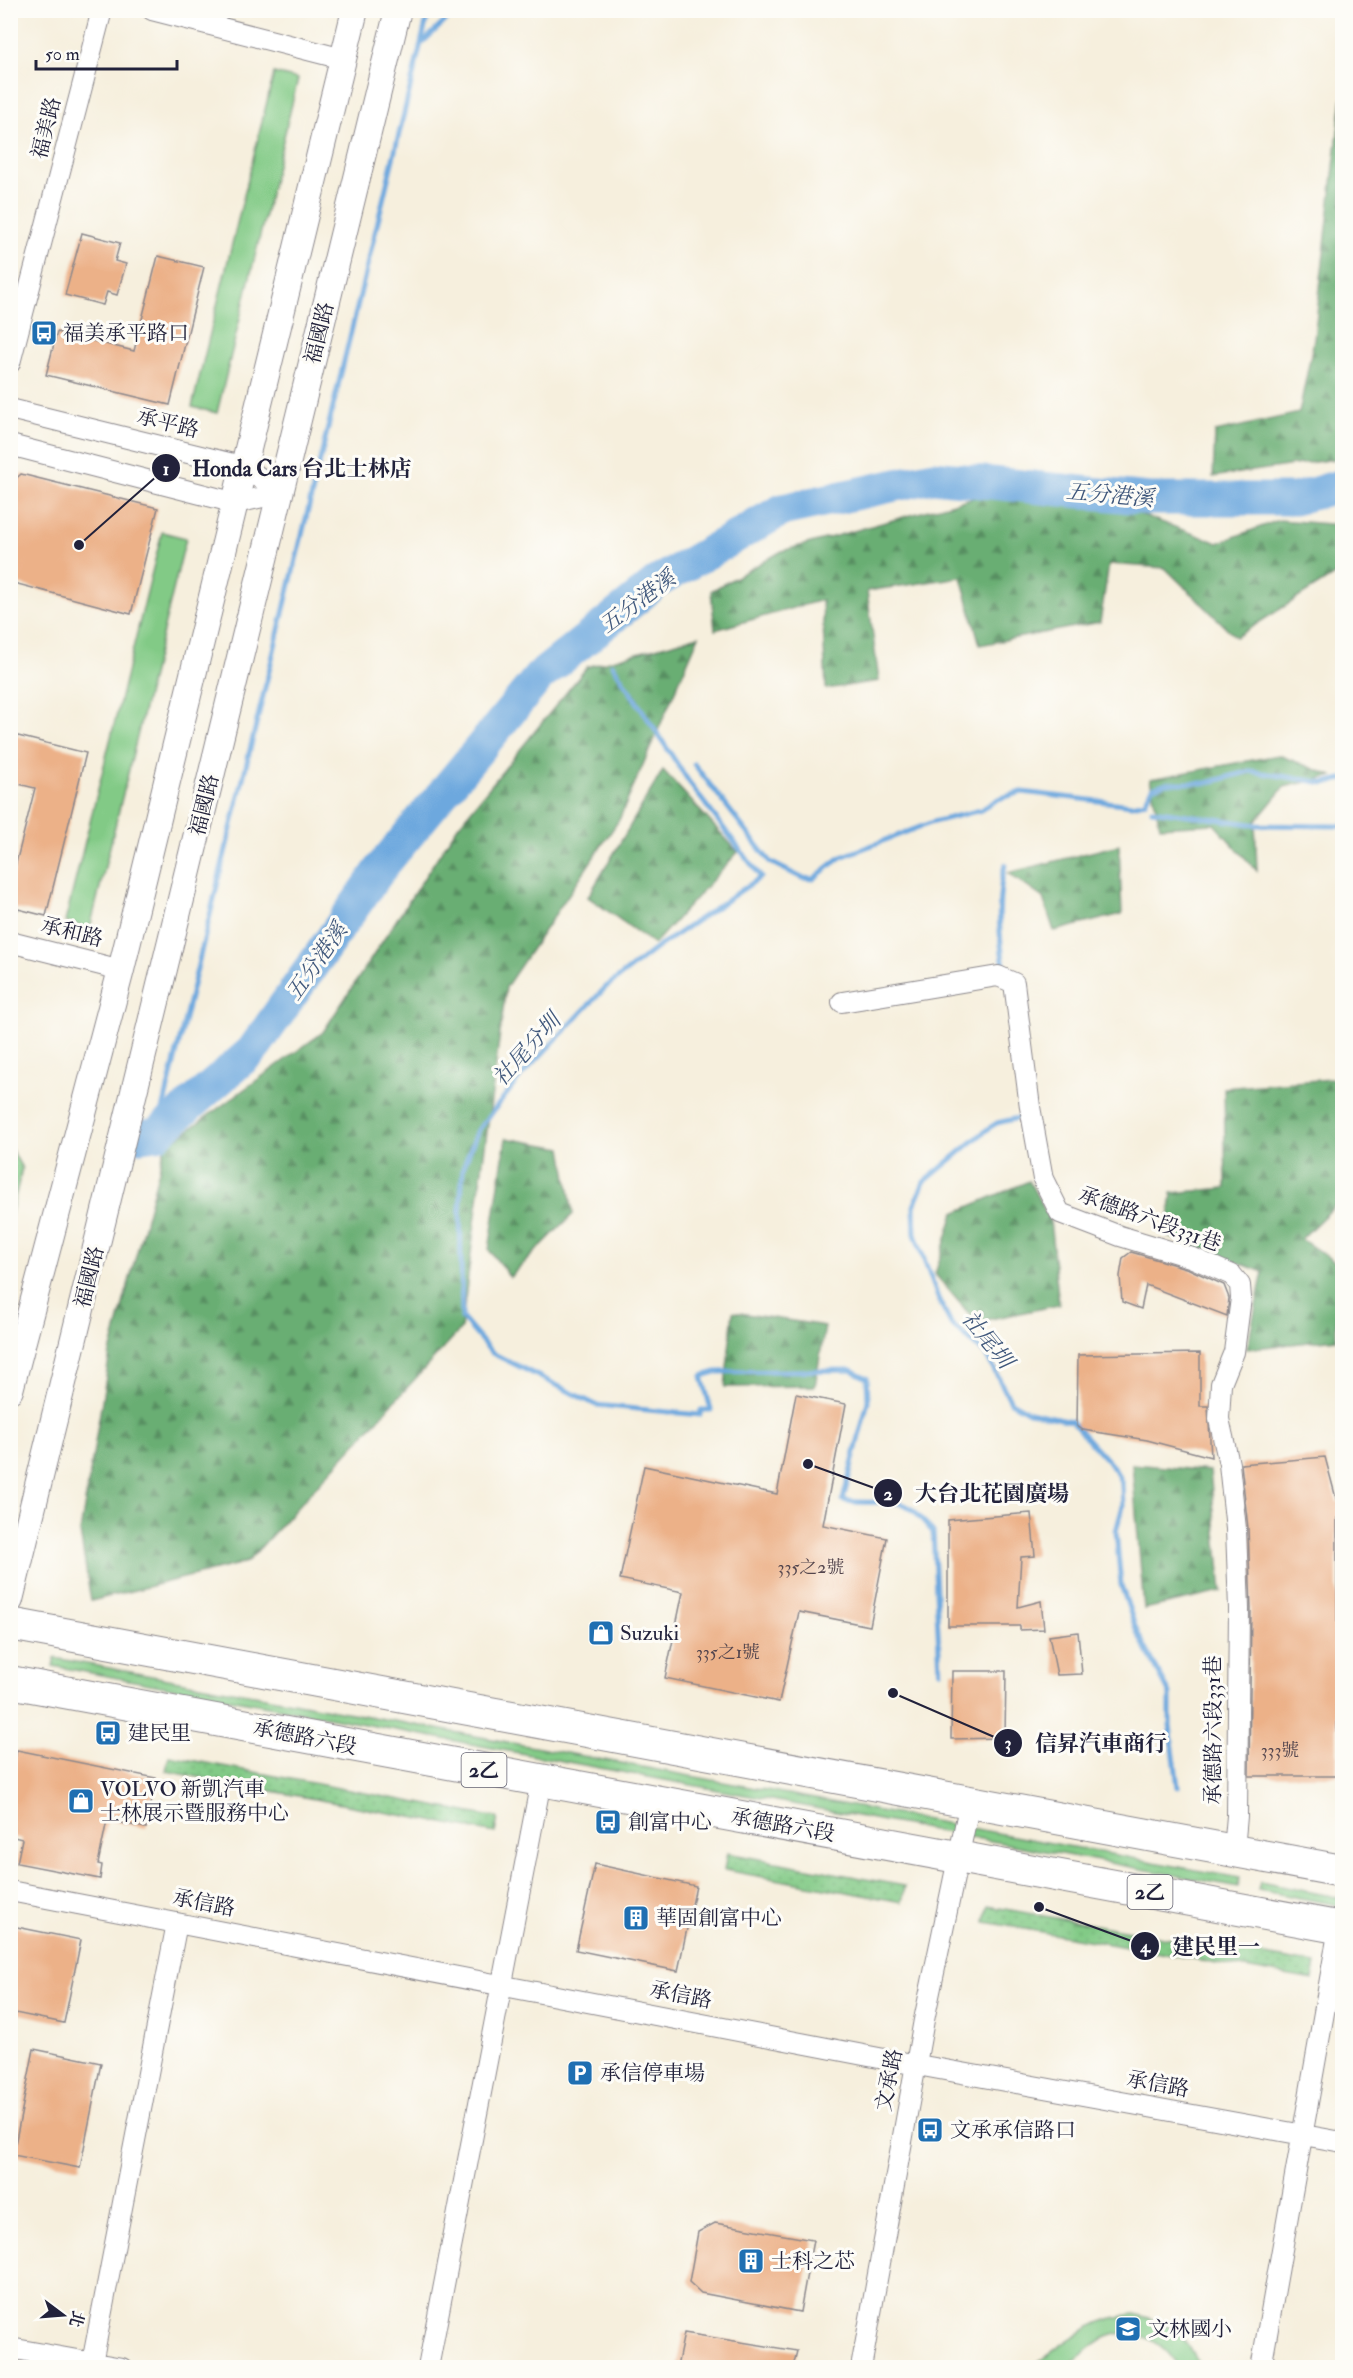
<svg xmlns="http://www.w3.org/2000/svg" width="1353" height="2378" font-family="'IM FELL Double Pica','Noto Serif TC',serif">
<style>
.grass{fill:#82ca86;stroke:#527660;stroke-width:1.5}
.forest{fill:url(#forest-firs);stroke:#466857;stroke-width:1.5}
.park{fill:url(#park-dots);stroke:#527660;stroke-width:1.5}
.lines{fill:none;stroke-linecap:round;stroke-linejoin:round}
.stream{stroke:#6da8de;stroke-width:5}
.river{stroke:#6da8de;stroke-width:33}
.building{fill:#ecb188}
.minor-casing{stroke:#8c888c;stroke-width:22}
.tertiary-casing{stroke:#8c888c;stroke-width:28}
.primary-casing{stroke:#8c888c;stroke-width:34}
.minor{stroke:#fff;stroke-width:20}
.tertiary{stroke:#fff;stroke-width:26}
.primary{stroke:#fff;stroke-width:32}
.labels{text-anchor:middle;stroke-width:6;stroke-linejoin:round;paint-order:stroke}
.number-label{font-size:18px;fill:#54464e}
.shield{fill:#fdfcf7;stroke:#646373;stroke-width:1.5}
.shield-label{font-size:20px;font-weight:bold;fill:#22223b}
.street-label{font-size:21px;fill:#22223b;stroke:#fdfcf7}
.poi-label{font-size:21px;fill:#22223b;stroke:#fdfcf7;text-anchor:start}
.water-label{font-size:22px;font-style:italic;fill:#40587c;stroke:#fdfcf7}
.leader{fill:none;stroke:#22223b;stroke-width:2}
.callout-dot{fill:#22223b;stroke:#fdfcf7;stroke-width:2}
.mark-label{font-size:18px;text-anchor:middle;font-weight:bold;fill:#fff}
.callout-label{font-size:22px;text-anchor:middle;font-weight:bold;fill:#22223b;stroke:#fdfcf7;stroke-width:6;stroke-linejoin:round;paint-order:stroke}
</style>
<defs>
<pattern id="forest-firs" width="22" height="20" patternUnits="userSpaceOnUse" patternTransform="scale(1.5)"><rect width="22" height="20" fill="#69ae73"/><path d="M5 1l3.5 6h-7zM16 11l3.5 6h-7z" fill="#568d60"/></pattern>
<pattern id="park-dots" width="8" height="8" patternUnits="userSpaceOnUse" patternTransform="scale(1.5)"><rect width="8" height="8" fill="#82ca86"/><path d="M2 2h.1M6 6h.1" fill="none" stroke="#70ad75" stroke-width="1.8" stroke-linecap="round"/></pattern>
</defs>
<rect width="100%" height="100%" fill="#fdfcf7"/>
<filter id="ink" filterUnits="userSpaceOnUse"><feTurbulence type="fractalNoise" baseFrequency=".0167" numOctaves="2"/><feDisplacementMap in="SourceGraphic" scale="12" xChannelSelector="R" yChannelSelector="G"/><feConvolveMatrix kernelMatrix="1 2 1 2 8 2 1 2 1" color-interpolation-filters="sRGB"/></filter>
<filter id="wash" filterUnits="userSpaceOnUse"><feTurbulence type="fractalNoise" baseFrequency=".008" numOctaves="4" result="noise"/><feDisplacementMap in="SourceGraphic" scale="24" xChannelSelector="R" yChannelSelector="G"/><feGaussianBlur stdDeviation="1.35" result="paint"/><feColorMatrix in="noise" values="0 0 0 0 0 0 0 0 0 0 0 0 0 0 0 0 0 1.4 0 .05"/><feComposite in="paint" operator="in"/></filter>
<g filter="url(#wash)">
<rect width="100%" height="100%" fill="#f6efdd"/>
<!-- grass -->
<path class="grass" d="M274,73L298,79L217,413L192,407Z
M162,532L186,538L90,928L65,922Z
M55,1658L1240,1878L1238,1887L53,1666Z
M1260,1882L1342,1898V1906L1258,1890Z
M1135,2314C1170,2323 1186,2334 1200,2367H1178C1164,2341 1132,2324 1103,2339C1089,2346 1075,2364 1060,2368C1051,2369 1040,2368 1031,2367C1067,2342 1090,2318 1135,2314Z"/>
<!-- forest -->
<path class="forest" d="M1342,98V458L1213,477L1215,432L1299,413L1314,339Z
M975,497L1110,503L1218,543L1279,520L1342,525V570L1236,637L1165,568L1109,564L1100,622L980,645L961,577L867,591L879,681L826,689L822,600L715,630L711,591L782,551Z
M699,636L619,820L506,987L461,1329L247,1562L91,1601L80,1532L110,1353L165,1147L323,1032L458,826L587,667Z
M1279,755L1332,776L1284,787L1255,822L1257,871L1214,824L1160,827L1150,779Z
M663,770L738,852L654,944L588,897Z
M1119,845L1122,914L1054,931L1043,898L1008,873Z
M1342,1078V1199L1301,1239L1338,1264L1336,1339L1247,1349L1263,1272L1167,1236L1172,1193L1226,1188L1224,1088Z
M506,1138L562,1148L573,1214L510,1277L489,1250Z
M1029,1181L1050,1220L1059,1305L976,1322L935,1274L954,1213Z
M733,1312L825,1326L815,1386L725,1387Z
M1132,1464L1210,1471L1222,1592L1144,1609Z"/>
<!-- park -->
<path class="park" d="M11,1149L22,1168L11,1215Z
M169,1756L498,1818L495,1833L166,1771Z
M727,1853L905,1886L902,1902L724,1870Z
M988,1906L1316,1964L1313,1980L985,1922Z"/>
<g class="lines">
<!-- stream -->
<path class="stream" d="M422,43L457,10
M612,664L693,788L761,877L658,947L606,987L521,1076L478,1130L463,1168L460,1212L462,1318L492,1353L596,1405L700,1415L701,1410H711L702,1376L716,1372L851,1370L867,1378L868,1401L843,1500C863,1506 886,1498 905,1505C915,1509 926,1525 933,1532L940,1671
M694,764L770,862L802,878L813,879L841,857L933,822L981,810L998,799L1022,792L1132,805L1145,802L1152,788L1166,783H1207L1250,771L1325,783L1342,779
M1152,810L1258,825L1342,826
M1005,865C996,899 999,938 1005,973
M1024,1113L1023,1117L997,1123L989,1128L924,1182L914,1206L915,1234L938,1298L951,1324L986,1354L1011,1402L1029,1412L1071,1421L1115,1469L1122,1484L1123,1506L1116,1531L1121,1585L1137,1632L1170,1694V1725L1178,1787
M157,1134L429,10"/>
<!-- river -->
<path class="river" d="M141,1136L157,1134L252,1051L384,864L539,677L657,582L782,510L933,477L1150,499H1295L1342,485"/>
</g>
<g id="blocks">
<!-- building -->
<path class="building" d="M82,233L120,243L115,261L126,264L117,295L107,292L103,305L65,295Z
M158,256L204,267L170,405L46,375L57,332L134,351Z
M21,474L158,508L131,614L10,582V484Z
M10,734L86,753L46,916L10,907V887L35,788L10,782Z
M1131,1252L1189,1269L1224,1285L1229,1298L1227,1316L1146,1285L1141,1309L1122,1302L1120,1276L1123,1258Z
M1200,1353V1406H1208L1211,1457L1147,1440L1083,1430L1077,1426L1078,1355Z
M796,1394L846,1404L823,1525L887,1538L870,1626L799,1612L779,1702L665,1678L683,1592L620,1579L644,1466L777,1494Z
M1325,1457L1337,1502H1342V1519L1337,1518V1776H1249L1251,1609L1248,1528L1241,1464Z
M1031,1513L1035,1556L1021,1557L1018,1607L1041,1601L1044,1629L1020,1630V1626H948V1520Z
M1078,1632L1082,1674L1057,1675L1049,1636Z
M952,1671H1006L1005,1738L951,1739Z
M17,1750L156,1778L146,1828L107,1820L98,1864L102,1865L100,1879L17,1863L22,1839L10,1836V1782Z
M595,1864L696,1886L678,1971L576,1950Z
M12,1926L81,1940L64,2023L10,2012Z
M34,2049L101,2063L80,2168L13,2155Z
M715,2223L813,2240L800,2312L701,2293L689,2282L698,2232Z
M684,2333L797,2351L793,2367H677Z"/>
</g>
</g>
<g filter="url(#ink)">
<use href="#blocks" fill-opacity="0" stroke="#8c888c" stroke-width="1.5"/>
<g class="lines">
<defs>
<path id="minor" d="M152,10L343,59
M10,363L102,10
M10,409L245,467L281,493
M10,445L236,503L281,493
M10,942L121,970
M842,1002L998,976L1014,983L1030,1107L1043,1179L1060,1213L1120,1236L1193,1258L1232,1275L1240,1285L1241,1298L1234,1352L1221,1384L1219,1419L1229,1464L1236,1529L1239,1609L1237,1816L1234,1850
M10,1891L879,2058L1342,2142
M10,2348L122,2368
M92,2363L177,1923
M428,2368L541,1781
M861,2368L924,2020L970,1802
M1261,2368L1339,1928"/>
<path id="tertiary" d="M10,1390L121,970L355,10
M10,1600L398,10"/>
<path id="primary" d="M10,1624L1342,1871
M10,1682L1342,1928"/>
</defs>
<!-- minor casing -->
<use href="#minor" class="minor-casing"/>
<!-- tertiary casing -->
<use href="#tertiary" class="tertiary-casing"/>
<!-- primary casing -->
<use href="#primary" class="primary-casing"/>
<!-- minor -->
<use href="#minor" class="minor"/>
<!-- tertiary -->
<use href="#tertiary" class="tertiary"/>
<!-- primary -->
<use href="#primary" class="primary"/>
</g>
</g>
<!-- icons -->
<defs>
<symbol id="bus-square" viewBox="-11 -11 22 22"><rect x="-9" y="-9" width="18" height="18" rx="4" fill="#1f6fb2" stroke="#fdfcf7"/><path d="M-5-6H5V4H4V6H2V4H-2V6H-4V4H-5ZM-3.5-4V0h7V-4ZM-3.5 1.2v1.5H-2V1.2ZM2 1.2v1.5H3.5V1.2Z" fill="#fff"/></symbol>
<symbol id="shop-square" viewBox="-11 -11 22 22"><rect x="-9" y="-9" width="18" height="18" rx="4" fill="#1f6fb2" stroke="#fdfcf7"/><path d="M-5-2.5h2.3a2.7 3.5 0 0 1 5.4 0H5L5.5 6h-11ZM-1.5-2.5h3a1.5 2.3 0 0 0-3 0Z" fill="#fff"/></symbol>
<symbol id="building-square" viewBox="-11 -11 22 22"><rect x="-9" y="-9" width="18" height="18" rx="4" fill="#1f6fb2" stroke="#fdfcf7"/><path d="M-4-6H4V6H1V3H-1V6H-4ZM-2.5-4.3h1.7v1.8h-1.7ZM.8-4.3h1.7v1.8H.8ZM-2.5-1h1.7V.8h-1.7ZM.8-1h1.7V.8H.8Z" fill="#fff"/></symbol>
<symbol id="parking-square" viewBox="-11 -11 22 22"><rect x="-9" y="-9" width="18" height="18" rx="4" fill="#1f6fb2" stroke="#fdfcf7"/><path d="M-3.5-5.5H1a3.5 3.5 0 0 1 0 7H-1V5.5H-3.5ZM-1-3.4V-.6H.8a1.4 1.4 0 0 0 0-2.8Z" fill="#fff"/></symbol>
<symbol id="school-square" viewBox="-11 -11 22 22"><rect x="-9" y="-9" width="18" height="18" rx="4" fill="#1f6fb2" stroke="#fdfcf7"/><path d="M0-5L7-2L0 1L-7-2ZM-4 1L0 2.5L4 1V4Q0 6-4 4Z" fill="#fff"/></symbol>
</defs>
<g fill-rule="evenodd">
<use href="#bus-square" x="29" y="318" width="30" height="30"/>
<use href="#shop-square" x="586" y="1618" width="30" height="30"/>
<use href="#bus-square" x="93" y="1718" width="30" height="30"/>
<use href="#shop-square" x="66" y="1786" width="30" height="30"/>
<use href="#bus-square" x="593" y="1807" width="30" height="30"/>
<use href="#building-square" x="621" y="1903" width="30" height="30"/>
<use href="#parking-square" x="565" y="2058" width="30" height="30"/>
<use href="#bus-square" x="915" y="2115" width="30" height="30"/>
<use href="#building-square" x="736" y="2246" width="30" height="30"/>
<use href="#school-square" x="1113" y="2314" width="30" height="30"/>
</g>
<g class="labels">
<!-- number labels -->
<g class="number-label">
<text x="811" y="1573">335之2號</text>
<text x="728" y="1658">335之1號</text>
<text x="1280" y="1756">333號</text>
</g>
<!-- shield labels -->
<g class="shield">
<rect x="461.5" y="1753" width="45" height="34" rx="4.5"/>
<rect x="1127.5" y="1875" width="45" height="34" rx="4.5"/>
</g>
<g class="shield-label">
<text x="484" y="1777">2乙</text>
<text x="1150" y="1899">2乙</text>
</g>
<!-- street labels -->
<g class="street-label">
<text transform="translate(46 128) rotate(-76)" y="7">福美路</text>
<text transform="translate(319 333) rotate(-76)" y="7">福國路</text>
<text transform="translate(168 423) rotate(14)" y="7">承平路</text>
<text transform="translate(204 805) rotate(-76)" y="7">福國路</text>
<text transform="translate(72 932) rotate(14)" y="7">承和路</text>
<text transform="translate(1150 1219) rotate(20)" y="7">承德路六段331巷</text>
<text transform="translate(89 1277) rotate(-76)" y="7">福國路</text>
<text transform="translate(1213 1730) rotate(-90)" y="7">承德路六段331巷</text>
<text transform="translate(305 1737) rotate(11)" y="7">承德路六段</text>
<text transform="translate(783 1825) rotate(10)" y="7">承德路六段</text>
<text transform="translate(204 1903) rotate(11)" y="7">承信路</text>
<text transform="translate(681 1995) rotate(11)" y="7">承信路</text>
<text transform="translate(889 2080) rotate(-79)" y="7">文承路</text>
<text transform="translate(1158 2084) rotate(10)" y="7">承信路</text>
</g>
<!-- poi labels -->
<g class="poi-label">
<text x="63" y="340">福美承平路口</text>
<text x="620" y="1640">Suzuki</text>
<text x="128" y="1740">建民里</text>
<text x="100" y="1796">VOLVO 新凱汽車<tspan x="100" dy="24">士林展示暨服務中心</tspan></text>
<text x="628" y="1829">創富中心</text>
<text x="656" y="1925">華固創富中心</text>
<text x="600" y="2080">承信停車場</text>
<text x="950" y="2137">文承承信路口</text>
<text x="771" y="2268">士科之芯</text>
<text x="1148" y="2336">文林國小</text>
</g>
<!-- water labels -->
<g class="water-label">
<text transform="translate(1110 494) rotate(5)" y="8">五分港溪</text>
<text transform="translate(637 601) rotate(-37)" y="8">五分港溪</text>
<text transform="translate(316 961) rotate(-55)" y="8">五分港溪</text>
<text transform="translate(526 1049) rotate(-48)" y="8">社尾分圳</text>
<text transform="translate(988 1339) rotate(51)" y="8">社尾圳</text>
</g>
</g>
<!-- callouts -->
<path class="leader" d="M79 545L166 468M808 1464L888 1493M893 1693L1008 1743M1039 1907L1145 1946"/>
<g class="callout-dot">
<circle cx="79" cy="545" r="6"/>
<circle cx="808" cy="1464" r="6"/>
<circle cx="893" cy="1693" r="6"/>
<circle cx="1039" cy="1907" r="6"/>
<circle cx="166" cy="468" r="15"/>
<circle cx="888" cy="1493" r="15"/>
<circle cx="1008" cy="1743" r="15"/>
<circle cx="1145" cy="1946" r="15"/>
</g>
<g class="mark-label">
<text x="166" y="475">1</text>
<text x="888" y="1500">2</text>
<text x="1008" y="1749">3</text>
<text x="1145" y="1952">4</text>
</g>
<g class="callout-label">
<text x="302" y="476">Honda Cars 台北士林店</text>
<text x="992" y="1501">大台北花園廣場</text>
<text x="1101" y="1751">信昇汽車商行</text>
<text x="1216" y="1954">建民里一</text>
</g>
<!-- margin -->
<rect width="1353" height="2378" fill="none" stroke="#fdfcf7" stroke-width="36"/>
<!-- north arrow -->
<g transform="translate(63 2315) rotate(106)" stroke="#fdfcf7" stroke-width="4.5" paint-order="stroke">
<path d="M0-4.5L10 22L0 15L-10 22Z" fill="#22223b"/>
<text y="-9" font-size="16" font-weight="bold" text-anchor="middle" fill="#22223b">北</text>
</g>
<!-- scale -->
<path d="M36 60v9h141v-9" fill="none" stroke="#22223b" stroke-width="3"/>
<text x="45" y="60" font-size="18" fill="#22223b" stroke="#fdfcf7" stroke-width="4.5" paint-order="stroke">50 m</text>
</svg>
